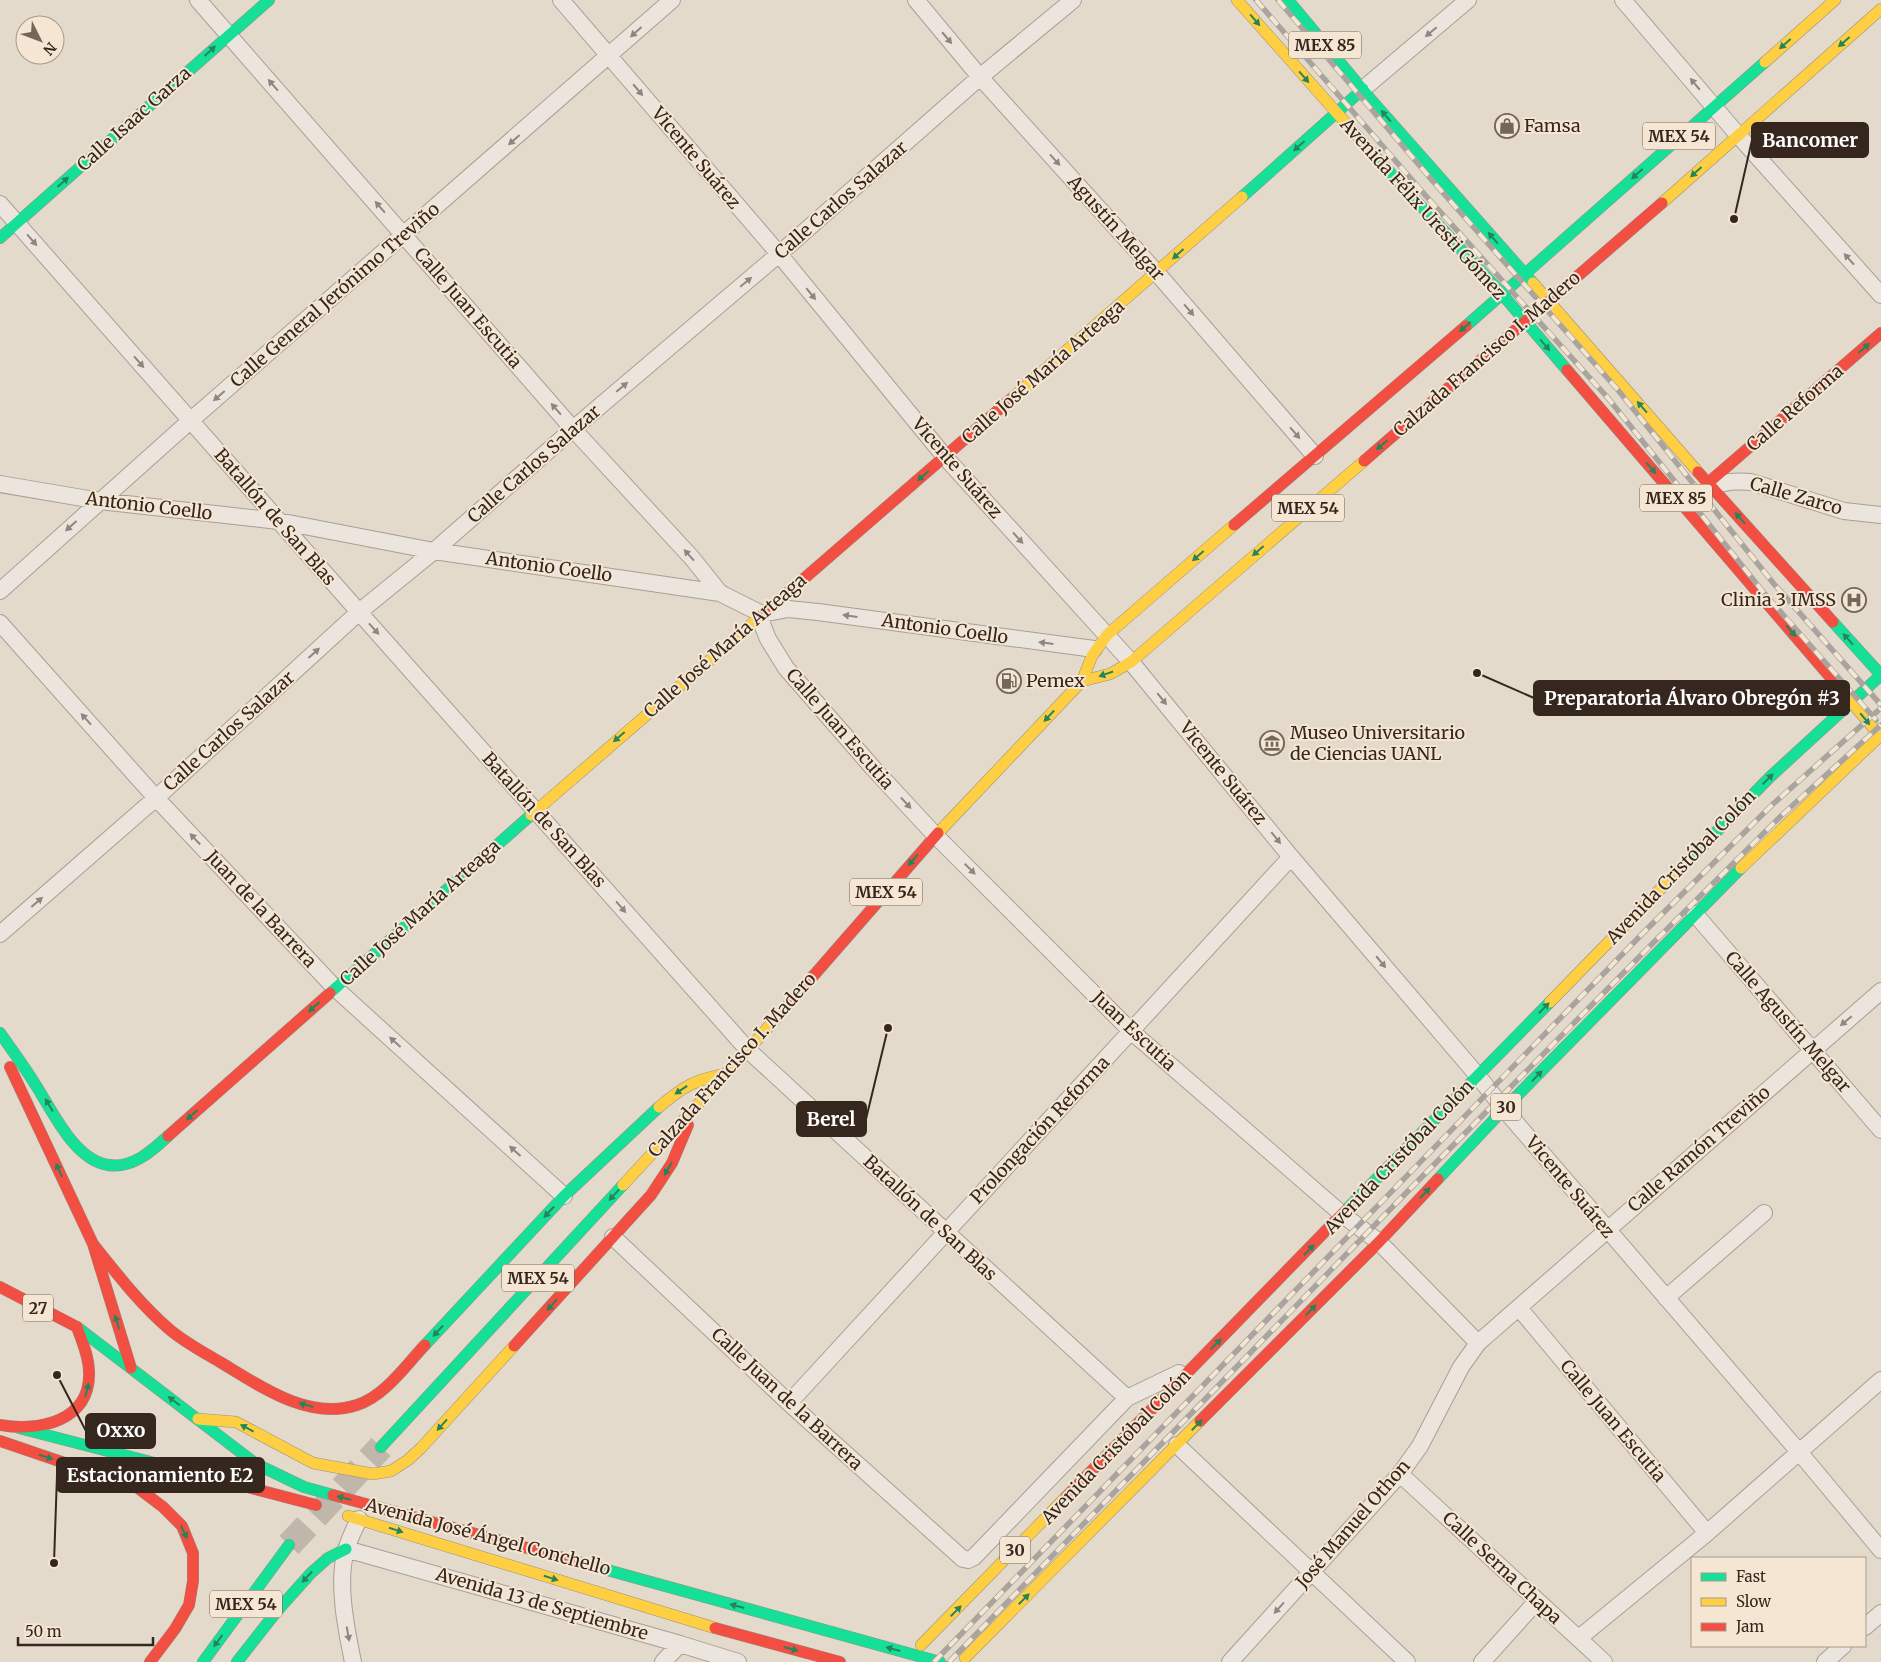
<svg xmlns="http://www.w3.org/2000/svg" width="1881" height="1662" font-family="Merriweather,serif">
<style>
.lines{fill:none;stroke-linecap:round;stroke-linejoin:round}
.primary-tunnel{stroke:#c0b6a9;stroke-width:26;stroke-dasharray:26 13;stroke-linecap:butt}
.street-casing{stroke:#a89f95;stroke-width:18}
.fast-casing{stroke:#988f85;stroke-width:12}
.slow-casing{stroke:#988f85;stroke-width:12}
.jam-casing{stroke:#988f85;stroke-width:12}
.street{stroke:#ebe5dd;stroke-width:16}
.fast{stroke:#16e098;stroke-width:11}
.slow{stroke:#ffcf43;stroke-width:11}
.jam{stroke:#f24e42;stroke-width:11}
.rail-casing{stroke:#aaa49e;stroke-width:5.5}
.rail{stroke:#f4e6d2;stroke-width:4;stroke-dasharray:11;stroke-linecap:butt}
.oneway{fill:#26845b}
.oneway2{fill:#90867e}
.labels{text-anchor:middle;stroke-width:4;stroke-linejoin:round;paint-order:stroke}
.shield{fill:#f4e6d2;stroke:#6f6054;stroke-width:1}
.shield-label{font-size:16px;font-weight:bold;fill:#36271e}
.street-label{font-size:18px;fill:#36271e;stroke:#f4e6d2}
.poi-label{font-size:18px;fill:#36271e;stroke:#f4e6d2;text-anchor:start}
.leader{fill:none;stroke:#36271e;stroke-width:2}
.callout-dot{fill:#36271e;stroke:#f4e6d2;stroke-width:2}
.callout{fill:#36271e;stroke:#36271e;stroke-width:2}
.callout-label{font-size:19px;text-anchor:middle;font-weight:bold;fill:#fff}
</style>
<rect width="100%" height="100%" fill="#e3dacc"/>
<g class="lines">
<!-- primary-tunnel -->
<path class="primary-tunnel" d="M289,1545L381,1447"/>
<defs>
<path id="street" d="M198,0L573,429L692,558L720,593
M561,0L779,254L945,457L1131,662L1291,857L1478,1076L1504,1109L1800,1453L1881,1550
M916,0L980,77L1157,273L1315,456
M1623,0L1738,135L1881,295
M1363,89L1468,0
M0,204L359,612L748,1050L1127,1398
M0,484L100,501L278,521L434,551L720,593L762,614L788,609L818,612L1094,649
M1712,487C1725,481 1736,481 1751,482L1844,511L1881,515
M0,591L190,421L672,0
M762,614V624L768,639L786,668L873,768L935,835L1132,1032L1343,1215L1379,1242L1478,1343
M0,623L156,798L335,988L564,1196
M1695,914L1881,1130
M0,934L156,798L359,612L434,551L573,429L779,254L980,77L1073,0
M613,1237L789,1403L963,1559L968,1560L974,1557L1127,1398L1179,1373
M1666,1298L1764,1213
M1519,1308L1707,1533
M789,1403L1291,857
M1177,1445L1407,1662
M1400,1474L1604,1662
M346,1549L680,1644L738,1662
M1865,1627L1881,1613
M1579,1638L1707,1533L1881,1380
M353,1662C346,1628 336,1580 347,1547C350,1537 355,1528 359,1519
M663,1662L680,1644
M1230,1662L1400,1474L1420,1446L1461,1367L1478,1343L1881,991
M1482,1662L1537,1601
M1825,1662L1843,1646"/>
<path id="fast" d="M1288,0L1373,102L1533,283
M1375,156L1502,294L1567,370
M1242,197L1363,89
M0,238L269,0
M1466,326L1765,62
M1833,622L1881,675
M1682,867L1770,777L1881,675
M330,993L531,815
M0,1033C12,1050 24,1066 35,1084C52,1110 74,1160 108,1165C132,1169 152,1151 168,1136
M1438,1179L1504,1109L1741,868
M1345,1211L1550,1002
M77,1327L256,1464L304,1487L333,1495
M425,1345L564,1196L659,1107
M19,1428L228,1482
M381,1447L623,1185
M571,1560L940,1662
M203,1662L289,1545
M237,1662L277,1611L311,1573L328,1558L346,1549"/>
<path id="slow" d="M1237,0L1375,156
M1765,62L1835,0
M1662,203L1881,9
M1533,283L1698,472
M1011,399L1242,197
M1082,681L1110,674L1131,662L1364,461
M1837,685L1881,737
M531,815L762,615
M938,833L1082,681L1092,656L1107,635L1234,525
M1741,868L1881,735
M1550,1002L1682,867
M659,1107C684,1086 694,1080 726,1074
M623,1185L748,1050L794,998
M198,1419L236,1422L313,1463L373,1474L391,1471L408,1460L421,1448L514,1346
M348,1516L715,1628
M921,1645L1066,1497
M965,1658L1200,1421"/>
<path id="jam" d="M1567,370L1837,685
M1364,461L1662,203
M1698,472L1833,622
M1708,483L1881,333
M1234,525L1466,326
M762,615L1011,399
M794,998L938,833
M10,1067L93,1244L131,1368
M168,1136L330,993
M93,1244C117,1274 140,1304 169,1329C184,1342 203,1352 220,1362C260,1386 308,1421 357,1405C385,1396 406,1365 425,1345
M0,1287L77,1327C82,1342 89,1356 89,1372C91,1421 39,1432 0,1425
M514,1346L651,1195L672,1163L688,1125
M1200,1421L1379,1242L1438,1179
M0,1441L138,1488L163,1507L182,1526L193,1553V1581L189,1605L175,1629L150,1662
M228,1482L316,1505
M333,1495L571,1560
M1066,1497L1345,1211
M715,1628L840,1662"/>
</defs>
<!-- street casing -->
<use href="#street" class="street-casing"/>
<!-- fast casing -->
<use href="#fast" class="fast-casing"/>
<!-- slow casing -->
<use href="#slow" class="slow-casing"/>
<!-- jam casing -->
<use href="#jam" class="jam-casing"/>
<!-- street -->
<use href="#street" class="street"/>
<!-- fast -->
<use href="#fast" class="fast"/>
<!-- slow -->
<use href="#slow" class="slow"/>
<!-- jam -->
<use href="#jam" class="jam"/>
<defs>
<path id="rail" d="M1256,0L1426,196L1608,398L1764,593L1876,720
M1278,0L1437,186L1618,390L1774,584L1881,705
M934,1662L1645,931L1773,804L1881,708
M949,1662L1408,1191L1650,946L1781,816L1881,725"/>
</defs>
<!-- rail casing -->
<use href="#rail" class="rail-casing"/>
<!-- rail -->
<use href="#rail" class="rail"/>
</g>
<!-- one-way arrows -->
<defs><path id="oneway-solid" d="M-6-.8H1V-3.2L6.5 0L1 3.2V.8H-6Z" transform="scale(1.25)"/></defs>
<g class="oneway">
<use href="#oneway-solid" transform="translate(1255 20) rotate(49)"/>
<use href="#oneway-solid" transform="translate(1844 42) rotate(139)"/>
<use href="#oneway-solid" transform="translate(1785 44) rotate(139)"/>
<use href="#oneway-solid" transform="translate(210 51) rotate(-42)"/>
<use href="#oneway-solid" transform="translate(1304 77) rotate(49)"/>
<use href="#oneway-solid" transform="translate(1386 116) rotate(-131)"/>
<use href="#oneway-solid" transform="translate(1299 146) rotate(138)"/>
<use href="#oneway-solid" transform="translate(1696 172) rotate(138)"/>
<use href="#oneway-solid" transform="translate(1637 174) rotate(138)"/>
<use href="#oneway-solid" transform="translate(63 182) rotate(-42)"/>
<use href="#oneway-solid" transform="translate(1493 238) rotate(-131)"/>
<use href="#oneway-solid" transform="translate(1178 254) rotate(138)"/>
<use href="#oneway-solid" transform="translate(1465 327) rotate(139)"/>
<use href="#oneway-solid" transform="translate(1545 345) rotate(49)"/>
<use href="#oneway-solid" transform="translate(1864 348) rotate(-41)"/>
<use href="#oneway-solid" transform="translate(1642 407) rotate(-131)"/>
<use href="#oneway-solid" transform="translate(1382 445) rotate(139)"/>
<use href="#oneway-solid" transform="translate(1651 468) rotate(49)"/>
<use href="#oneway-solid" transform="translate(923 476) rotate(139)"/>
<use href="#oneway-solid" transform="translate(1740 518) rotate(-132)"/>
<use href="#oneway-solid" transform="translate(1258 551) rotate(139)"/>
<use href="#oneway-solid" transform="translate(1198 556) rotate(139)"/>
<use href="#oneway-solid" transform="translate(1791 631) rotate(49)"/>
<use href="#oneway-solid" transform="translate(1848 639) rotate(-132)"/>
<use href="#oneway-solid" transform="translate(1106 674) rotate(161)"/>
<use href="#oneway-solid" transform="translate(1049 716) rotate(133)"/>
<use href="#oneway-solid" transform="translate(1865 719) rotate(50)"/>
<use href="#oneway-solid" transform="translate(619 737) rotate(139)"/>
<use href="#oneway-solid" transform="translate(1768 779) rotate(-45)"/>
<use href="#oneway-solid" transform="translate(913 860) rotate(131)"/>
<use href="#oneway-solid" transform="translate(314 1007) rotate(138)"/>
<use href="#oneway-solid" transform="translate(1544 1008) rotate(-46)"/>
<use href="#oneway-solid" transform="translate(1537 1076) rotate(-46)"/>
<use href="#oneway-solid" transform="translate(681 1090) rotate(146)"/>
<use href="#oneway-solid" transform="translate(49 1105) rotate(-121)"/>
<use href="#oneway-solid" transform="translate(192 1115) rotate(138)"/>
<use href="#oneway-solid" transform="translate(668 1169) rotate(120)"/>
<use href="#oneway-solid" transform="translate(59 1170) rotate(-115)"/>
<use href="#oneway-solid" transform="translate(1425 1193) rotate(-47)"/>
<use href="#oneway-solid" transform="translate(614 1195) rotate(133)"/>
<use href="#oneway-solid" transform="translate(549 1212) rotate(133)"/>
<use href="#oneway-solid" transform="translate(1309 1250) rotate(-46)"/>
<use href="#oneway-solid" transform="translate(552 1305) rotate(132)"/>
<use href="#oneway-solid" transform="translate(1311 1310) rotate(-45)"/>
<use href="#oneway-solid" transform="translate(117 1322) rotate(-107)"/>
<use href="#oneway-solid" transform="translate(438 1331) rotate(133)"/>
<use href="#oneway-solid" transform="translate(1216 1344) rotate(-45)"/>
<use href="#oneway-solid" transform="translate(87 1390) rotate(-75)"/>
<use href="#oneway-solid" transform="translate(174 1401) rotate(-143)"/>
<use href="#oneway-solid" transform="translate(306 1405) rotate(-164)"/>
<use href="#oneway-solid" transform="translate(442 1425) rotate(132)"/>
<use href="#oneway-solid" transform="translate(1197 1425) rotate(-45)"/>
<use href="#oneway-solid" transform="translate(247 1428) rotate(-152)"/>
<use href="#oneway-solid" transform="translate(46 1457) rotate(18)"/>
<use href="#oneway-solid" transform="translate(344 1498) rotate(-165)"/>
<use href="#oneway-solid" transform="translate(396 1530) rotate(17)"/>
<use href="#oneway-solid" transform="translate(184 1532) rotate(65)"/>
<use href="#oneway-solid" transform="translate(307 1577) rotate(133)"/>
<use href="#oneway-solid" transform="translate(551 1578) rotate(17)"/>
<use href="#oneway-solid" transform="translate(1024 1599) rotate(-45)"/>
<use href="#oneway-solid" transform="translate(737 1606) rotate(-165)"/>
<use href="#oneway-solid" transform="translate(956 1611) rotate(-45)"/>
<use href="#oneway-solid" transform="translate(218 1641) rotate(126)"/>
<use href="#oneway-solid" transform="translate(791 1649) rotate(15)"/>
<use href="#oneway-solid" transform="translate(893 1649) rotate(-165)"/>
</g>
<g class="oneway2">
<use href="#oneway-solid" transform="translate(636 32) rotate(138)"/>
<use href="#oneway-solid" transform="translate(1431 32) rotate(140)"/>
<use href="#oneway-solid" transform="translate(947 38) rotate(50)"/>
<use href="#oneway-solid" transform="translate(1695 84) rotate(-130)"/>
<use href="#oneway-solid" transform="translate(273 85) rotate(-131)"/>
<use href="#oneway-solid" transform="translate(638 90) rotate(50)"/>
<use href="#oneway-solid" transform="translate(514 140) rotate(139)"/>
<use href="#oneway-solid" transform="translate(1055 160) rotate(48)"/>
<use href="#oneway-solid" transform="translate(380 207) rotate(-131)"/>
<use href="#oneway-solid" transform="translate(32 240) rotate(49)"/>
<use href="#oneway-solid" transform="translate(1849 259) rotate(-132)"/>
<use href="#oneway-solid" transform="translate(746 282) rotate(-40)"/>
<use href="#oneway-solid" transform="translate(811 294) rotate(51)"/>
<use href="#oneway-solid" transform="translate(1189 310) rotate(49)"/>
<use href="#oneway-solid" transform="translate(139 362) rotate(49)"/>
<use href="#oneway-solid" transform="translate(622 387) rotate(-40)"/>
<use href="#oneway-solid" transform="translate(219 396) rotate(139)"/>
<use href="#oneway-solid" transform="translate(556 409) rotate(-131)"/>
<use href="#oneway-solid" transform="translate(1295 433) rotate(49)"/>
<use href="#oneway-solid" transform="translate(71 526) rotate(138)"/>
<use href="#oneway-solid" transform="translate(1018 538) rotate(48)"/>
<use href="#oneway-solid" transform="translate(689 555) rotate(-132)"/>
<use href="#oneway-solid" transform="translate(850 616) rotate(-172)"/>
<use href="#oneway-solid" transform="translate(374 629) rotate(48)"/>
<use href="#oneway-solid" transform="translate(1046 643) rotate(-173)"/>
<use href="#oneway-solid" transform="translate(314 653) rotate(-42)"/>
<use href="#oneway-solid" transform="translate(1162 699) rotate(51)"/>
<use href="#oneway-solid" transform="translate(86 719) rotate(-132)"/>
<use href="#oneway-solid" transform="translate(906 803) rotate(47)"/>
<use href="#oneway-solid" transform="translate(1276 838) rotate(51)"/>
<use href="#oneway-solid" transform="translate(195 839) rotate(-133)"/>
<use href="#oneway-solid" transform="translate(970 869) rotate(45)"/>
<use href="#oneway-solid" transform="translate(37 902) rotate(-41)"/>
<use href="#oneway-solid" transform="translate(621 907) rotate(49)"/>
<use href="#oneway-solid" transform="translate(1381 962) rotate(50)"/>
<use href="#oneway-solid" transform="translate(1846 1021) rotate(140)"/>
<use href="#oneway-solid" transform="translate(395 1042) rotate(-138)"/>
<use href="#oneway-solid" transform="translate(515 1151) rotate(-138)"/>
<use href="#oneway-solid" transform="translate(1279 1608) rotate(132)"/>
<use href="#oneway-solid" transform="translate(348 1634) rotate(80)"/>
</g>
<!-- icons -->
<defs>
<symbol id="shop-ring" viewBox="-11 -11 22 22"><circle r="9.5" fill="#f4e6d2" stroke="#73665b" stroke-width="1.5"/><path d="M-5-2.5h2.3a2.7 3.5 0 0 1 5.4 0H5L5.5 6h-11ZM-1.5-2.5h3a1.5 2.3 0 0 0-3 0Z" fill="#73665b"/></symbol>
<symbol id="hospital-ring" viewBox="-11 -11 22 22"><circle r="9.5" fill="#f4e6d2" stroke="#73665b" stroke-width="1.5"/><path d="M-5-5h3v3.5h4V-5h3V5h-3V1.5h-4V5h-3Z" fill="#73665b"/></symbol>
<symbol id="fuel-ring" viewBox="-11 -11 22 22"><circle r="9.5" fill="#f4e6d2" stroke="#73665b" stroke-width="1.5"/><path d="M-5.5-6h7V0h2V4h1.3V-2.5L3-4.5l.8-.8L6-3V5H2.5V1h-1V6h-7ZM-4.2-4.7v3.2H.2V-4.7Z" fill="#73665b"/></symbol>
<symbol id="museum-ring" viewBox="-11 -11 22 22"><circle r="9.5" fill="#f4e6d2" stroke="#73665b" stroke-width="1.5"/><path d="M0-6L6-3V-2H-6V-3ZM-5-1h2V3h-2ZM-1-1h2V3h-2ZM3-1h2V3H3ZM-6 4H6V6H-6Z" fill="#73665b"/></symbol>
</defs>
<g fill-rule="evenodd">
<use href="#shop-ring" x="1493" y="112" width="28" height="28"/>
<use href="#hospital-ring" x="1840" y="586" width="28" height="28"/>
<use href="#fuel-ring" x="995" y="667" width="28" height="28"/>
<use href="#museum-ring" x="1258" y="729" width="28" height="28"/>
</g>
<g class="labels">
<!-- shield labels -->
<g class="shield">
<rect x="1289" y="31.5" width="72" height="27" rx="4"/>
<rect x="1643" y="122.5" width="72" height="27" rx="4"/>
<rect x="1640" y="484.5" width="72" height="27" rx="4"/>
<rect x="1272" y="494.5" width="72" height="27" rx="4"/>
<rect x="850" y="878.5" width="72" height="27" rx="4"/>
<rect x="1491" y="1093.5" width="30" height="27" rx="4"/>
<rect x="502" y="1264.5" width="72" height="27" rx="4"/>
<rect x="23" y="1294.5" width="30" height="27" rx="4"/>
<rect x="1000" y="1536.5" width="30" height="27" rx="4"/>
<rect x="210" y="1590.5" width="72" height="27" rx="4"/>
</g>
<g class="shield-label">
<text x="1325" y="51">MEX 85</text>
<text x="1679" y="142">MEX 54</text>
<text x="1676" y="504">MEX 85</text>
<text x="1308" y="514">MEX 54</text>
<text x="886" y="898">MEX 54</text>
<text x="1506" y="1113">30</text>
<text x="538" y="1284">MEX 54</text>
<text x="38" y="1314">27</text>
<text x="1015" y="1556">30</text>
<text x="246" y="1610">MEX 54</text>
</g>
<!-- street labels -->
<g class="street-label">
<text transform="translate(134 119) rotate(-42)" y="6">Calle Isaac Garza</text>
<text transform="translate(696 158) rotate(50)" y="6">Vicente Suárez</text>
<text transform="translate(841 200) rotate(-41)" y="6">Calle Carlos Salazar</text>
<text transform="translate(1423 209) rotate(48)" y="6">Avenida Félix Uresti Gómez</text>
<text transform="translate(1116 228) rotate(48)" y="6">Agustín Melgar</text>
<text transform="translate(335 295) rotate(-41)" y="6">Calle General Jerónimo Treviño</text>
<text transform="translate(468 308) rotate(49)" y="6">Calle Juan Escutia</text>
<text transform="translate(1487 354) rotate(-41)" y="6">Calzada Francisco I. Madero</text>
<text transform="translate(1043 372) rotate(-41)" y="6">Calle José María Arteaga</text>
<text transform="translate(1795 408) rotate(-41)" y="6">Calle Reforma</text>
<text transform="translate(534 464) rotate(-41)" y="6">Calle Carlos Salazar</text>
<text transform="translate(957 468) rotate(49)" y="6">Vicente Suárez</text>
<text transform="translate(1796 496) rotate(16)" y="6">Calle Zarco</text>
<text transform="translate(149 506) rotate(7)" y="6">Antonio Coello</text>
<text transform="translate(275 517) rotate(49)" y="6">Batallón de San Blas</text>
<text transform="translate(549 567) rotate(8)" y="6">Antonio Coello</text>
<text transform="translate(945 629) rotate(8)" y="6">Antonio Coello</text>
<text transform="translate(725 646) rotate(-41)" y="6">Calle José María Arteaga</text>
<text transform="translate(840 729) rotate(49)" y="6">Calle Juan Escutia</text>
<text transform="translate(229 731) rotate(-42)" y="6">Calle Carlos Salazar</text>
<text transform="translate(1223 773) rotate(51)" y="6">Vicente Suárez</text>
<text transform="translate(544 820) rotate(48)" y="6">Batallón de San Blas</text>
<text transform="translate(1681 867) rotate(-46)" y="6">Avenida Cristóbal Colón</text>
<text transform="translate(261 909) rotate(47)" y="6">Juan de la Barrera</text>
<text transform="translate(420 913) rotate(-42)" y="6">Calle José María Arteaga</text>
<text transform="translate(1788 1022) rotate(49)" y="6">Calle Agustín Melgar</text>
<text transform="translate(1134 1031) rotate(43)" y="6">Juan Escutia</text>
<text transform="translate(732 1065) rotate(-48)" y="6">Calzada Francisco I. Madero</text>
<text transform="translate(1040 1130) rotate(-47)" y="6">Prolongación Reforma</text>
<text transform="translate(1699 1149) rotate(-41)" y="6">Calle Ramón Treviño</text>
<text transform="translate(1399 1157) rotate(-46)" y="6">Avenida Cristóbal Colón</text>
<text transform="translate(1570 1187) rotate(50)" y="6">Vicente Suárez</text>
<text transform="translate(930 1218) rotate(43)" y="6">Batallón de San Blas</text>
<text transform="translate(787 1399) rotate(43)" y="6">Calle Juan de la Barrera</text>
<text transform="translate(1613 1421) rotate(50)" y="6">Calle Juan Escutia</text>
<text transform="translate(1116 1447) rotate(-46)" y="6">Avenida Cristóbal Colón</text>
<text transform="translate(1353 1524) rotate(-49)" y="6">José Manuel Othon</text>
<text transform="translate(488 1537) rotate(15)" y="6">Avenida José Ángel Conchello</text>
<text transform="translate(1502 1568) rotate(43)" y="6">Calle Serna Chapa</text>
<text transform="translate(542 1604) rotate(16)" y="6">Avenida 13 de Septiembre</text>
</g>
<!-- poi labels -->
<g class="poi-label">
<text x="1524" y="132">Famsa</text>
<text x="1836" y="606" text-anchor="end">Clinia 3 IMSS</text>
<text x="1026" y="687">Pemex</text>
<text x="1290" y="739">Museo Universitario<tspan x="1290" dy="21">de Ciencias UANL</tspan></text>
</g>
</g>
<!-- callouts -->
<path class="leader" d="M1734 219L1752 140M1477 673L1534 698M888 1028L866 1119M57 1375L86 1431M54 1563L57 1475"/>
<g class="callout-dot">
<circle cx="1734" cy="219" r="5"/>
<circle cx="1477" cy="673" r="5"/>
<circle cx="888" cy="1028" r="5"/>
<circle cx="57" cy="1375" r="5"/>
<circle cx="54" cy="1563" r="5"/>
</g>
<g class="callout">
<rect x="1752" y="123" width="116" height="34" rx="5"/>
<rect x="1534" y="681" width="315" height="34" rx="5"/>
<rect x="797" y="1102" width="69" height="34" rx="5"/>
<rect x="86" y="1414" width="69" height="34" rx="5"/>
<rect x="57" y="1458" width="207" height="34" rx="5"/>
</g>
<g class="callout-label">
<text x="1810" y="147">Bancomer</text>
<text x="1692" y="705">Preparatoria Álvaro Obregón #3</text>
<text x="831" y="1126">Berel</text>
<text x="121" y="1437">Oxxo</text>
<text x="160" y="1482">Estacionamiento E2</text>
</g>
<!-- legend -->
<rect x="1691" y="1557" width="175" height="90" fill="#f4e6d2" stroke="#a89a8a"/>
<rect x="1701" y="1573" width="25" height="8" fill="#16e098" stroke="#a89a8a"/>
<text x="1736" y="1582" font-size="15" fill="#36271e">Fast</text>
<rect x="1701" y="1598" width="25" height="8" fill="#ffcf43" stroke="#a89a8a"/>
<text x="1736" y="1607" font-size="15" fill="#36271e">Slow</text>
<rect x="1701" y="1623" width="25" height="8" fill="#f24e42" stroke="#a89a8a"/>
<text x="1736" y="1632" font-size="15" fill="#36271e">Jam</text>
<!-- north arrow -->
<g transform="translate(40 40) rotate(132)"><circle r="24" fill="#f4e6d2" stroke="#a89a8a"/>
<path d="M0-4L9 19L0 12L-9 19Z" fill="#73665b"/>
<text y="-8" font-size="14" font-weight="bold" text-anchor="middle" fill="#36271e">N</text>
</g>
<!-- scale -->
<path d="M18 1637v8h135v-8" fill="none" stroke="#36271e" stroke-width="2.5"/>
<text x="25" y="1637" font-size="15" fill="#36271e" stroke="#f4e6d2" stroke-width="4" paint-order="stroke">50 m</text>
</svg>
